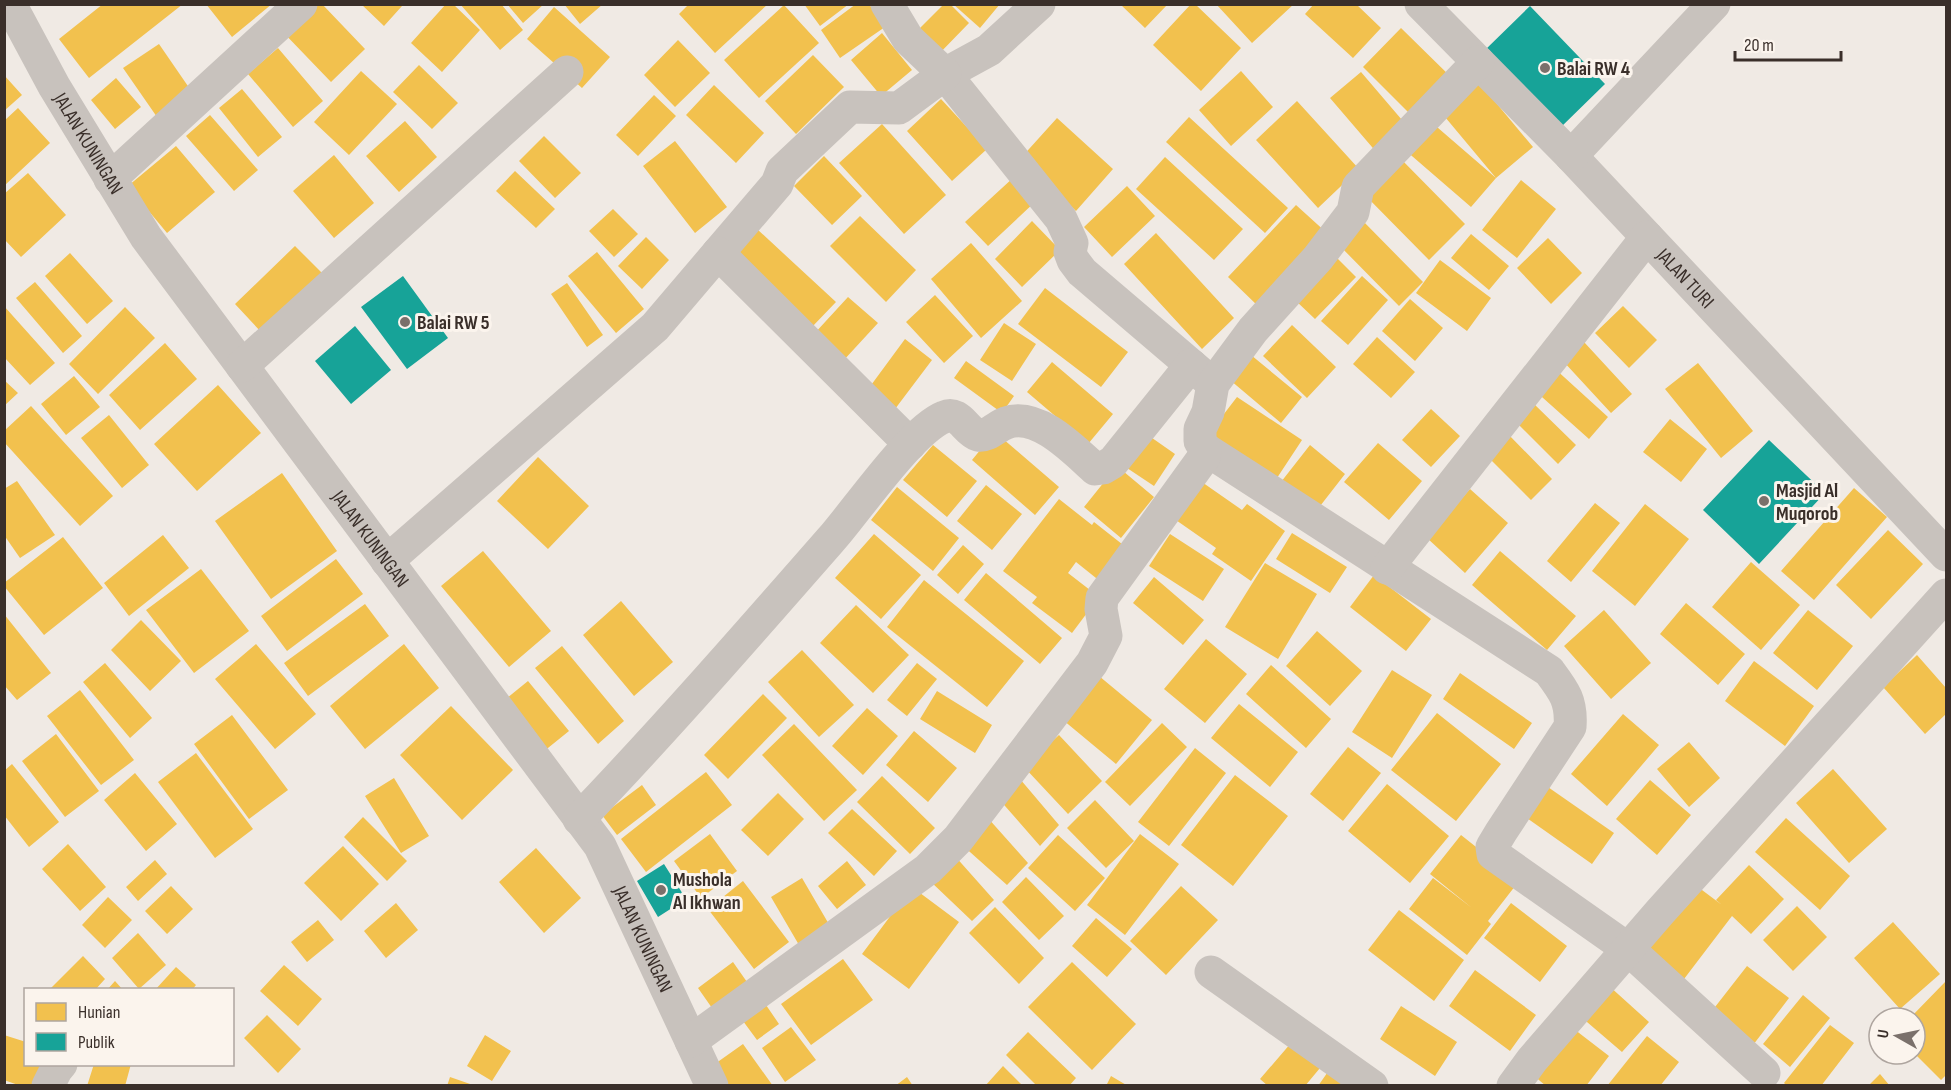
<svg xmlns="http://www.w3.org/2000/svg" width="1951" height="1090" font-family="'Sofia Sans Condensed',sans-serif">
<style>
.homes{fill:#f2c14e}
.public{fill:#17a398}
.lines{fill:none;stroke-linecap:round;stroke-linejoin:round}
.minor{stroke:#c8c2bd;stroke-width:33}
.poi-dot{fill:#7a706b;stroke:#fbf4ed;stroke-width:2}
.labels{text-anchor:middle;stroke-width:6;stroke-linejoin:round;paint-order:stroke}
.poi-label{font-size:20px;font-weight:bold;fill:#3a2f2a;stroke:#fbf4ed;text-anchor:start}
.street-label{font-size:20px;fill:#3a2f2a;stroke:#fbf4ed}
</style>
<rect width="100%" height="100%" fill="#f0eae4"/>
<!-- homes -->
<path class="homes" d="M103,4H183L89,78L59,39Z
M206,4H272L232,37Z
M305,4H322L365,49L331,82L280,29Z
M361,4H401L402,6L384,26Z
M446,4H453L480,30L442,72L411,43Z
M460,4H501L523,30L500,50Z
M507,4H544L523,23Z
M564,4H603L580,24Z
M689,4H768L715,53L679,14Z
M804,4H849L820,26Z
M856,4H869L885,27L840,58L821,30Z
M944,4H950L969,23L935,58L913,35Z
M953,4H1000L980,28Z
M1191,4H1195L1241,48L1201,91L1153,45Z
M1216,4H1294L1252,43Z
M1314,4H1356L1381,28L1353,58L1305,14Z
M784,5L819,43L759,98L724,60Z
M1121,5H1167L1145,28Z
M554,7L610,57L582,88L527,39Z
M1401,28L1455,81L1416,120L1363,67Z
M882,33L912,70L881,96L851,60Z
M678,40L710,73L675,107L644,75Z
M159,44L192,92L157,117L123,68Z
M278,48L323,101L293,127L248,74Z
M813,55L844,87L796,134L765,101Z
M419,65L458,103L432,129L393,92Z
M361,71L397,104L349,155L314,122Z
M1241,71L1273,107L1231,146L1199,110Z
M1361,72L1408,127L1378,154L1330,98Z
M4,75L22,95L4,111Z
M116,78L141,107L115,129L91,100Z
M1477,80L1533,147L1496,178L1440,111Z
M714,85L764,133L736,163L686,115Z
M242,89L282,137L258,157L219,108Z
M654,95L676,116L638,156L616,135Z
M941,99L987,149L952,181L907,131Z
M1297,101L1359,169L1318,208L1256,140Z
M18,108L50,143L4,186V121Z
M210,115L258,170L234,191L186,136Z
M1189,117L1288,208L1265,233L1166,142Z
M1057,118L1113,169L1076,211L1020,159Z
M405,121L437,157L399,192L366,156Z
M1430,121L1496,178L1471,207L1405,150Z
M882,124L946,195L904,234L839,163Z
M544,136L581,173L555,198L519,161Z
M675,141L727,207L695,233L643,166Z
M176,146L215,192L167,233L128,186Z
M334,155L374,203L334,238L293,191Z
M1397,155L1465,224L1429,260L1361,191Z
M824,156L862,196L832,225L794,186Z
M1165,157L1243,229L1214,260L1136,189Z
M515,171L555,209L536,228L496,191Z
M28,173L66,215L21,257L4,239V194Z
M1014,177L1036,201L988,246L965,222Z
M1521,180L1556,209L1517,258L1482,230Z
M1127,186L1155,216L1112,257L1084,227Z
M1296,205L1328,234L1259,307L1228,277Z
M613,209L638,234L614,257L589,231Z
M860,216L916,270L886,302L830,246Z
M1360,218L1423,282L1399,306L1336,242Z
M1032,221L1060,250L1022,287L995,259Z
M757,229L836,302L811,328L733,255Z
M1156,233L1234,318L1202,349L1124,264Z
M1471,234L1509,266L1489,290L1451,258Z
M646,237L669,260L642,289L618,266Z
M1548,238L1582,273L1551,304L1517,268Z
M971,243L1022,301L981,338L931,279Z
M295,246L323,274L262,333L235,304Z
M597,252L644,309L616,333L568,276Z
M70,253L113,301L87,324L45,276Z
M1336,257L1356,277L1315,319L1295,300Z
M1440,260L1491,298L1467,331L1416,293Z
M1362,276L1388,300L1348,345L1321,321Z
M35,282L82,336L63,353L16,298Z
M567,283L603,335L587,347L551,294Z
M1045,288L1128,352L1101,387L1018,324Z
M935,295L973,336L944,363L906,322Z
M848,297L878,323L843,361L814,334Z
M1410,299L1443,328L1415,361L1382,331Z
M4,306L55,363L30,385L4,357Z
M1623,306L1657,340L1629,368L1595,333Z
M125,307L155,338L98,394L69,364Z
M1004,323L1036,344L1012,381L980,360Z
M1292,325L1336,367L1307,398L1263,356Z
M1377,337L1415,372L1391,398L1353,364Z
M905,339L932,360L892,413L866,392Z
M1584,342L1632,394L1611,413L1563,361Z
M165,343L197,379L140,430L109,395Z
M1251,355L1302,397L1281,423L1230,380Z
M966,361L1014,396L1002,413L954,378Z
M1052,362L1113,414L1088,444L1027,392Z
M1698,363L1753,431L1721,458L1665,389Z
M1553,367L1608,417L1589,439L1533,389Z
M74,376L100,407L66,435L41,404Z
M4,380L18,393L4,406Z
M218,385L261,433L197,491L154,444Z
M1237,397L1302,440L1275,481L1207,436Z
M1532,402L1576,445L1558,464L1514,420Z
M31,406L113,496L80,526L4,442V431Z
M1431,409L1460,436L1431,467L1402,440Z
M109,415L149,465L122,488L81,438Z
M1670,419L1707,449L1681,482L1643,452Z
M995,432L1059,487L1035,515L972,460Z
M1145,433L1175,454L1154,486L1124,466Z
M1508,434L1552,479L1531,500L1487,456Z
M1378,443L1422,481L1389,520L1344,482Z
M933,445L977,481L947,517L903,480Z
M1310,445L1345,474L1317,510L1281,482Z
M538,457L589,506L548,549L497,501Z
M1117,466L1154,497L1121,538L1084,507Z
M282,473L337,551L271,599L215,521Z
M1199,480L1242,510L1247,504L1285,531L1251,581L1212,554L1216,548L1173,518Z
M17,481L55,535L20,558L4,535V489Z
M986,485L1022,514L992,550L957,521Z
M897,487L959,538L933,571L871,520Z
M1854,488L1887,517L1814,600L1781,571Z
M1470,489L1508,523L1465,573L1427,538Z
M1059,499L1092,525L1094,522L1127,548L1101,582L1076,562L1068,573L1099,597L1072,633L1032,603L1037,597L1003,571Z
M1595,503L1620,523L1571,582L1547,561Z
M1645,504L1689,539L1635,606L1592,571Z
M1888,530L1923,564L1871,619L1836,585Z
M1292,533L1347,567L1330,593L1276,559Z
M874,534L921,575L881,619L835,578Z
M1170,534L1224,569L1203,601L1149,566Z
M163,535L189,568L129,616L104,583Z
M63,537L103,588L44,635L4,586V583Z
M963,545L984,564L958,594L937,575Z
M483,551L551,631L509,667L441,586Z
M1500,551L1576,616L1547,650L1472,585Z
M336,559L363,594L287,651L261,616Z
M1751,562L1800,605L1761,650L1712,607Z
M1265,563L1317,594L1278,659L1225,627Z
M201,569L249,631L194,673L146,610Z
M986,573L1062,638L1040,664L964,600Z
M1374,575L1431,619L1406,651L1350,607Z
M1154,577L1204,620L1183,645L1133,603Z
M924,580L1024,661L987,707L887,627Z
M621,601L673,662L634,696L583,635Z
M1686,603L1745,654L1718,685L1660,634Z
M365,604L389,636L308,696L284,663Z
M856,605L909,655L873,693L820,643Z
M1604,610L1651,663L1611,699L1564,646Z
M1808,610L1853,646L1817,690L1773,653Z
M4,614L51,673L17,700L4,685Z
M141,620L181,661L150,691L111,650Z
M1317,631L1362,671L1330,706L1286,666Z
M1206,639L1247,674L1205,723L1164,689Z
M256,644L316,714L275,749L215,679Z
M404,644L439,688L365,749L330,706Z
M562,646L624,721L598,744L535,668Z
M802,650L854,705L819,737L768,682Z
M1917,655L1946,688V714L1925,734L1883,687Z
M1754,661L1814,706L1785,746L1725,701Z
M105,663L152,718L130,738L83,682Z
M917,663L937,679L907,716L887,700Z
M1271,665L1331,719L1306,748L1246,694Z
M1392,670L1432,695L1392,758L1352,732Z
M1093,671L1152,720L1116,764L1057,715Z
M1460,673L1532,723L1514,749L1443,699Z
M528,681L569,731L543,752L502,702Z
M80,690L134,760L101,785L47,716Z
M937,691L992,725L975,753L920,719Z
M763,694L787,718L728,779L704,755Z
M1239,704L1298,752L1270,787L1211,738Z
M451,706L513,770L462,820L400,755Z
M867,708L898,736L863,775L832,746Z
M1437,713L1501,764L1456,821L1391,770Z
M1623,714L1659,745L1607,806L1571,774Z
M232,715L288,790L249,819L194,744Z
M1162,723L1187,747L1130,806L1105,782Z
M794,724L857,790L824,821L762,755Z
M914,731L957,768L928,802L886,765Z
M56,734L99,791L65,817L22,761Z
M1059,735L1102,781L1068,814L1024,767Z
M1689,742L1720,778L1689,807L1657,769Z
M1348,747L1381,773L1343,821L1310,794Z
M1195,748L1226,773L1169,846L1138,822Z
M196,753L253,829L215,858L158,782Z
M12,764L59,822L29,847L4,815V771Z
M1833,769L1887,829L1849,863L1796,803Z
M706,772L732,805L646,872L621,839Z
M135,773L177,824L146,851L104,800Z
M1235,775L1288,816L1233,886L1181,845Z
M882,776L935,828L910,854L857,802Z
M394,778L429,836L401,853L365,796Z
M1020,779L1059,825L1040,846L998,798Z
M1650,780L1691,815L1657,855L1616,819Z
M1387,784L1449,836L1410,883L1348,831Z
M642,785L656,805L617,835L602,815Z
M1545,785L1614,833L1592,864L1524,816Z
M778,793L804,819L768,856L741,830Z
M1095,800L1134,841L1106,868L1067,828Z
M852,809L897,851L874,876L828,833Z
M363,817L407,861L387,881L344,837Z
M987,817L1028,863L1007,885L961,844Z
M1786,818L1850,876L1820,910L1755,852Z
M710,834L737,871L701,898L674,861Z
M1140,834L1179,864L1125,935L1087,905Z
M1058,835L1105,878L1075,911L1028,868Z
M1461,835L1519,881L1488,921L1491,924L1467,955L1409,909L1433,878L1472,908L1430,874Z
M68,844L106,887L80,911L42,869Z
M343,846L379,884L341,921L304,883Z
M536,848L581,898L544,933L499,882Z
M954,855L994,900L972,921L930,881Z
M155,860L167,874L138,901L126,887Z
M847,861L866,885L837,909L818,886Z
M1749,865L1784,899L1751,934L1732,916L1684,979L1644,948L1694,884L1722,905L1716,900Z
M1026,877L1064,916L1039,940L1002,902Z
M802,878L830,926L799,945L771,897Z
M743,881L789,942L754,969L708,909Z
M171,886L193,909L167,934L145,911Z
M1181,886L1218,920L1166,975L1130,941Z
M912,887L959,922L909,989L862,954Z
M108,897L132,920L105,948L82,925Z
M396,903L418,930L386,958L364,931Z
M1511,903L1567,946L1540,982L1484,938Z
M1797,906L1827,937L1793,971L1763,940Z
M995,907L1044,958L1019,984L969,933Z
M1399,910L1464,960L1434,1001L1368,950Z
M1096,918L1132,949L1107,977L1072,946Z
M318,920L334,940L307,962L291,942Z
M1893,922L1940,974L1900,1009L1854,958Z
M138,933L166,965L139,989L112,958Z
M83,956L105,979L95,990H49Z
M843,959L873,1000L811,1045L781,1004Z
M733,962L754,992L719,1018L698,988Z
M1072,962L1136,1024L1092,1070L1028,1007Z
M284,965L322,999L298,1026L260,991Z
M1747,966L1789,998L1750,1049L1708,1016Z
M176,967L196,985L192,990H155Z
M1475,970L1536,1015L1510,1051L1449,1006Z
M115,981L123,990H107Z
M1946,981V1075L1941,1080L1915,1054V1018H1910Z
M1608,985L1649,1022L1622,1052L1580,1016Z
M1803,995L1830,1018L1790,1067L1763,1044Z
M766,1005L779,1024L757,1040L743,1021Z
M1401,1006L1457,1042L1435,1076L1380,1039Z
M267,1015L301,1049L278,1073L244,1038Z
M1830,1025L1854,1043L1821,1086H1787L1784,1083Z
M1570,1026L1609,1056L1586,1086H1546L1533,1075Z
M791,1027L816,1060L785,1082L762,1048Z
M1028,1032L1076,1078L1069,1086H1037L1006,1055Z
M4,1035L26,1042V1064H45L39,1086H21L4,1080Z
M485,1035L511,1051L492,1081L467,1066Z
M1647,1036L1679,1062L1660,1086H1607Z
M1291,1043L1320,1068L1305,1086H1268L1260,1079Z
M743,1044L773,1086H727L712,1066Z
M94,1064H131L125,1086H87Z
M1003,1066L1023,1086H985Z
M1332,1066L1359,1086H1318Z
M1880,1074L1890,1086H1868Z
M1111,1076L1128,1086H1106Z
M450,1077L473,1085V1086H447Z
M907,1077L913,1086H895Z"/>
<!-- public -->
<path class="public" d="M1530,6L1605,84L1559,129L1484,51Z
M403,276L448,338L407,369L361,307Z
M355,326L391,370L351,404L315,361Z
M1769,440L1825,493L1759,564L1703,510Z
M664,864L686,899L658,917L637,881Z"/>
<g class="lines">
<!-- minor -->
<g class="minor">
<path id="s1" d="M10,4L54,86L146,237L600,846L712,1086"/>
<path d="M1039,4L989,50L945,74L1061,219L1072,243L1070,252L1073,260L1082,272L1191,365"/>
<path id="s2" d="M1421,4L1571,156L1946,555"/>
<path d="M1571,156L1714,4"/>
<path d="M110,179L301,4"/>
<path d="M718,253L777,184L782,171L850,107L899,108L945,74L908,39L887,4"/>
<path d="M242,366L567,72"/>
<path d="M1205,449L1549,671C1564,691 1572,701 1570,727L1501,832L1492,847L1493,854L1628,949L1764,1073"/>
<path d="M387,561L655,327L718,253L910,444"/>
<path d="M1387,568L1647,237"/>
<path d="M579,819C667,727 750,632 834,536C859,507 912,430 944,417C960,410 965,431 978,435C988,437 997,426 1006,423C1037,411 1074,450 1095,469L1103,468L1113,462L1191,365L1213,384"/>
<path d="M1211,972L1372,1086"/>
<path d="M691,1041L928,869L958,839L1092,663L1106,636L1101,609L1102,598L1204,457L1205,449L1200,441V429L1208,412L1213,384L1253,330L1318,258L1353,212L1358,187L1478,62"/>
<path d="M48,1086L56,1070L61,1064"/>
<path d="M1513,1086L1532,1060L1660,912L1946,595"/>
</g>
</g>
<!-- markers -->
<g class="poi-dot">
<circle cx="1545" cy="68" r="6"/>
<circle cx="405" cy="322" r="6"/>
<circle cx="1764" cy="501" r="6"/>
<circle cx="661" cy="890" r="6"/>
</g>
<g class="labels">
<!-- poi labels -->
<g class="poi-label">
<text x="1557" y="75">Balai RW 4</text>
<text x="417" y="329">Balai RW 5</text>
<text x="1776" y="497">Masjid Al<tspan x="1776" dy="23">Muqorob</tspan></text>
<text x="673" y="886">Mushola<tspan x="673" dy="23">Al Ikhwan</tspan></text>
</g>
<!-- street labels -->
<g class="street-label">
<text dy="7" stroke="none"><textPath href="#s1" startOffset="160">JALAN KUNINGAN</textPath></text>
<text dy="7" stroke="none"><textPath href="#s2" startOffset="381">JALAN TURI</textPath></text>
<text dy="7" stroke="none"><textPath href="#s1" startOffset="646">JALAN KUNINGAN</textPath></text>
<text dy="7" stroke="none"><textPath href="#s1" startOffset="1132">JALAN KUNINGAN</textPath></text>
</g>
</g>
<!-- border -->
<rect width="1951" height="1090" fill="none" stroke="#3a2f2a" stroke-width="12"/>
<!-- legend -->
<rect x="24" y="988" width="210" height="78" fill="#fbf4ed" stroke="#aea59f" stroke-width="1.5"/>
<rect x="36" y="1003" width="30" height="18" fill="#f2c14e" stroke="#aea59f" stroke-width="1.5"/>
<text x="78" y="1018" font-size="18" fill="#3a2f2a">Hunian</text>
<rect x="36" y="1033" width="30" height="18" fill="#17a398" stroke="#aea59f" stroke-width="1.5"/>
<text x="78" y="1048" font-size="18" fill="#3a2f2a">Publik</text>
<!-- north arrow -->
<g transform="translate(1897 1036) rotate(279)"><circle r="28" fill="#fbf4ed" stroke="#aea59f" stroke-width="1.5"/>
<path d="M0-4.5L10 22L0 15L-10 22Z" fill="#7a706b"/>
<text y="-9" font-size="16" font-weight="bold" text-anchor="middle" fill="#3a2f2a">U</text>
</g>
<!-- scale -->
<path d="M1735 51v9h106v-9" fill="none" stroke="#3a2f2a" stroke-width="3"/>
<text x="1744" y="51" font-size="18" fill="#3a2f2a" stroke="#fbf4ed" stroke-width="4.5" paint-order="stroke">20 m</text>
</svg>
